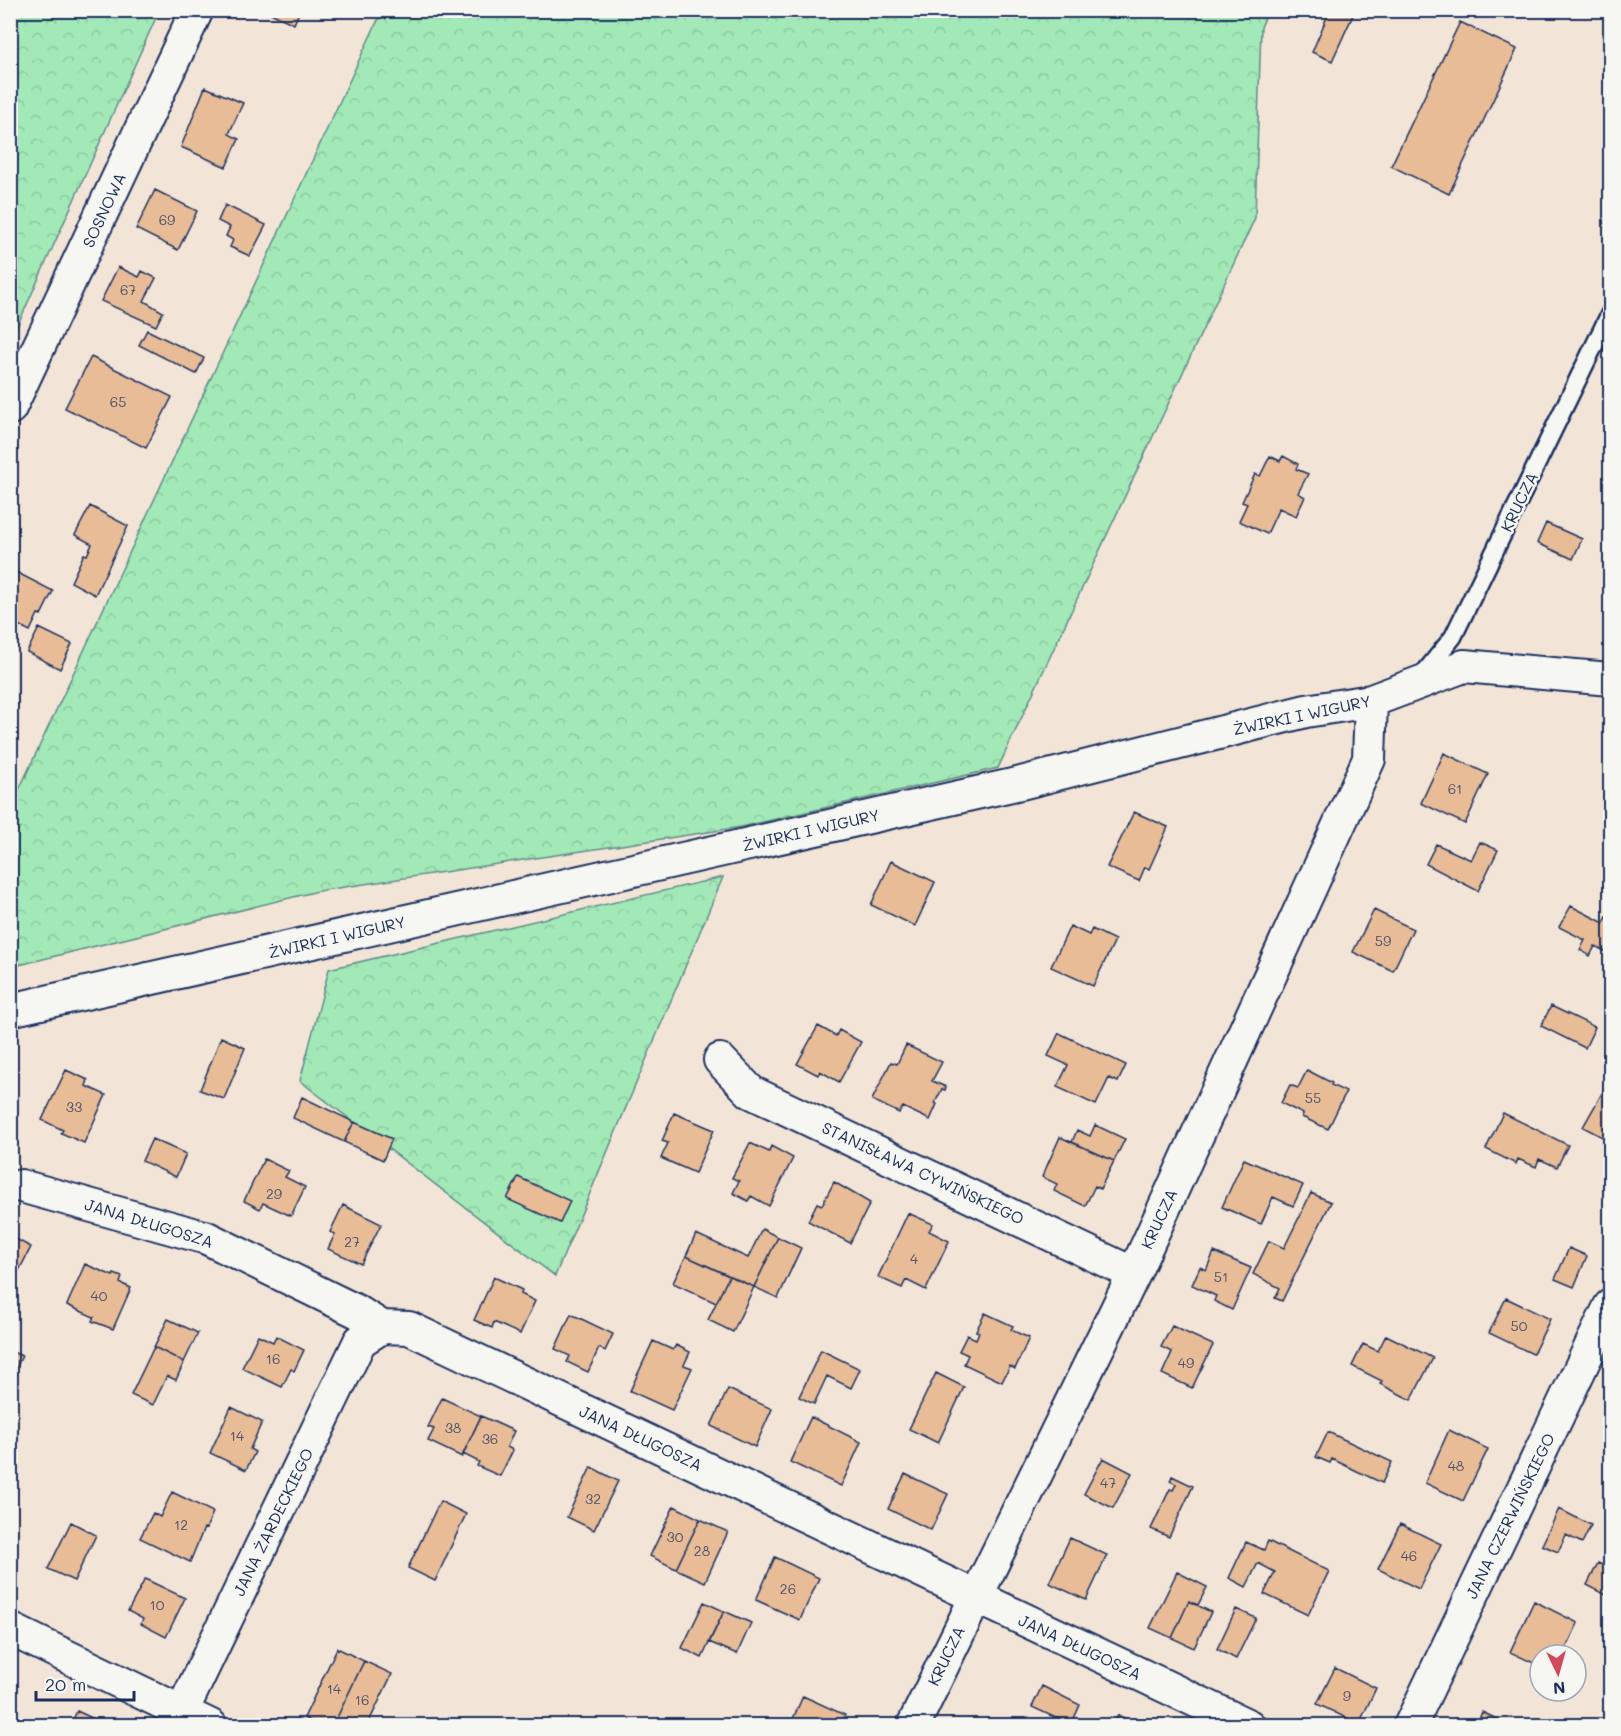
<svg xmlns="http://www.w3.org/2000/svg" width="1621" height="1736" font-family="Mali,sans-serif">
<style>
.forest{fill:url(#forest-crowns);stroke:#5e8c8a;stroke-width:1.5}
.building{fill:#e7bc97;stroke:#1b2f5e;stroke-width:1.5}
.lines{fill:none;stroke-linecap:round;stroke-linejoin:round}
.lane-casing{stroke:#1b2f5e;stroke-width:21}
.street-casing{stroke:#1b2f5e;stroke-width:36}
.lane{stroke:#f6f6f2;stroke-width:16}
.street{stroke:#f6f6f2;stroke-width:32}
.labels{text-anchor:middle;stroke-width:5;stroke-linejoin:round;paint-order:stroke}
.number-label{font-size:14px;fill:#4e526c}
.street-label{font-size:16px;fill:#1b2f5e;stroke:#f6f6f2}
</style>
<defs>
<pattern id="forest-crowns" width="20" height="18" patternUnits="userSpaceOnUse" patternTransform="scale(1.5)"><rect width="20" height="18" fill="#a2e9b7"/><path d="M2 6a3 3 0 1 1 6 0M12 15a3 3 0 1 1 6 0" fill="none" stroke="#8bc8a0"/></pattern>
</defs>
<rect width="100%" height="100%" fill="#f2e5d7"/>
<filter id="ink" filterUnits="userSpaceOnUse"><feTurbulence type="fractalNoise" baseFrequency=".0167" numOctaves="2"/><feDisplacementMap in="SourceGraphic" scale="12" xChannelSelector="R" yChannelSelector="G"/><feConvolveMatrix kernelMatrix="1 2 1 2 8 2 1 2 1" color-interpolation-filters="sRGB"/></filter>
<g filter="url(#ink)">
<!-- forest -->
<path class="forest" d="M11,10L159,11L11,340L10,11Z
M382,11H1268L1261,27L1255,218L998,768L741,827L318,891L11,967V807Z
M723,877L555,1276L300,1081L329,969Z"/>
<!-- building -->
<path class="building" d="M264,10H300L294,24Z
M1330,10H1342L1353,15L1332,61L1312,52Z
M1460,22L1517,49L1449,194L1391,166Z
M205,87L243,103L229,134L239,139L226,167L181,147Z
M155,190L197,211L178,250L136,229Z
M225,205L266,225L250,256L230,247L233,240L226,236L230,227L218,221Z
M118,267L139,277L142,271L156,278L144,301L163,312L156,326L101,301Z
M147,330L204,358L196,374L139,345Z
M91,357L172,397L146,448L65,408Z
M1270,456L1280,461L1283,456L1298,464L1296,469L1308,474L1298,493L1305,497L1296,516L1279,508L1267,534L1239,521L1247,504L1242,502L1255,474L1260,476Z
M90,506L128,526L95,595L71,582L84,554L87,555L92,544L75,535Z
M1546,523L1582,539L1573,559L1537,543Z
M10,569L53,591L41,615L38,614L30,631L10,621Z
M39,628L72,644L60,669L27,652Z
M1444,753L1488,774L1465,824L1421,803Z
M1134,812L1168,827L1149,869L1145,867L1139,881L1107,867Z
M1480,842L1498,850L1478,891L1426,864L1436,844L1471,860Z
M891,861L935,882L915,926L871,905Z
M1571,906L1604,923L1610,910V954L1595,946L1590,956L1580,950L1585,940L1559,927Z
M1374,910L1413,929L1393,971L1353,952Z
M1070,926L1089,935L1092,929L1115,940L1093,986L1051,967Z
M1551,1006L1595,1027L1585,1048L1541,1026Z
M818,1026L836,1036L839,1030L861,1042L839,1082L820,1071L818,1075L797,1064Z
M1059,1033L1126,1065L1118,1082L1109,1078L1096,1105L1057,1087L1068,1065L1048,1056Z
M221,1037L245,1048L224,1099L200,1090Z
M906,1045L942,1062L932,1081L946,1087L945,1090L942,1089L935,1103L937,1104L930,1120L903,1107L899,1113L872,1100L891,1062L897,1064Z
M66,1070L88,1080L86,1086L106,1095L84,1143L61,1133L63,1130L42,1120Z
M1307,1070L1332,1083L1331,1085L1346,1092L1328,1129L1302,1117L1303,1114L1281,1103L1290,1085L1298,1088Z
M1609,1081H1610V1141L1583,1127Z
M302,1097L354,1122L344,1142L293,1118Z
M674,1113L714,1130L695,1173L661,1158L668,1143L662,1141Z
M1503,1113L1568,1145L1557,1167L1539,1159L1536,1167L1518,1159L1516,1164L1486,1149Z
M354,1122L392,1139L383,1160L344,1142Z
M1095,1125L1125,1139L1114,1161L1072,1142L1077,1130L1090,1136Z
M1060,1137L1114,1161L1100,1189L1095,1186L1085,1206L1054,1191L1057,1184L1042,1177Z
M152,1139L186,1154L176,1177L142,1161Z
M750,1143L769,1152L771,1146L793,1158L769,1206L751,1196L748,1201L733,1193L739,1181L732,1178Z
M264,1159L289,1171L285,1177L305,1187L291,1216L263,1203L260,1209L244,1201Z
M1244,1159L1303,1185L1293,1206L1273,1197L1261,1224L1222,1207Z
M518,1177L570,1201L560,1223L507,1199Z
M834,1182L870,1203L850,1243L808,1221L817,1203L822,1205Z
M1311,1193L1331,1202L1282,1301L1275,1298L1280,1288L1253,1274L1269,1241L1284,1248Z
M343,1205L381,1224L361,1264L328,1249L335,1234L330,1232Z
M908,1213L933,1224L929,1231L949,1241L926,1290L906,1280L902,1288L878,1277Z
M762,1229L778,1237L754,1287L686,1256L696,1234L748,1258Z
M10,1236L31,1247L10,1288Z
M778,1237L801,1248L778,1298L754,1287Z
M1569,1248L1587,1256L1574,1287L1555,1279Z
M1214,1252L1251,1268L1232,1310L1214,1301L1216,1296L1192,1285L1200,1267L1206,1270Z
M686,1256L729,1276L716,1303L673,1283Z
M85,1264L113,1276L114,1274L122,1277L120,1283L131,1288L113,1329L92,1321L94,1317L67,1305Z
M729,1276L754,1287L733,1332L708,1320Z
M494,1277L522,1290L521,1294L535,1301L520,1334L494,1322L492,1328L474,1320Z
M1506,1298L1550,1319L1533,1354L1489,1333Z
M985,1313L1013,1326L1011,1330L1029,1338L1015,1369L1010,1366L1002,1382L964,1364L968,1355L959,1351L967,1335L976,1339L979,1332L976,1331Z
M571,1314L613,1334L605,1351L599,1348L588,1372L567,1362L570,1356L555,1349Z
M168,1319L198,1333L184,1362L154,1347Z
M1172,1326L1213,1345L1192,1388L1162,1374L1172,1352L1161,1347Z
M258,1335L273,1342L276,1336L304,1350L294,1371L291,1369L282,1387L242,1368Z
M1386,1335L1433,1358L1411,1400L1380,1384L1382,1381L1352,1366L1363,1344L1378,1351Z
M653,1341L673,1350L676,1345L690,1352L684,1365L692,1368L672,1410L630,1391Z
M154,1347L184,1362L176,1380L167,1376L153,1405L131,1395Z
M821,1350L860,1369L851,1388L827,1376L814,1404L799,1397Z
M10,1351L22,1356L10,1380Z
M936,1373L964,1387L938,1443L909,1429Z
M728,1389L772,1409L755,1447L711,1426Z
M442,1398L481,1416L462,1457L428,1441L434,1429L428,1427Z
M231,1407L262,1422L250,1449L255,1452L246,1470L210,1453Z
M481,1416L514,1431L507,1447L513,1450L500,1476L477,1466L479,1462L463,1454Z
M811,1417L861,1442L841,1486L790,1462Z
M1449,1430L1488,1449L1463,1501L1425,1483Z
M1328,1432L1392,1462L1382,1483L1332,1459L1330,1463L1316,1457Z
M1103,1458L1132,1473L1113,1508L1084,1494Z
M591,1467L618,1481L594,1530L567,1517Z
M905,1474L948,1494L931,1530L888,1509Z
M1172,1476L1193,1486L1169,1537L1151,1529L1170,1489L1173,1490L1176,1484L1170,1481Z
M172,1492L213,1512L206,1529L204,1528L190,1562L140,1538L153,1513L160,1517Z
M440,1501L466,1514L435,1581L408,1568Z
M674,1506L700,1519L676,1569L650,1556Z
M1559,1509L1591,1525L1582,1543L1566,1535L1558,1552L1542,1545Z
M700,1519L728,1532L705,1582L676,1569Z
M71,1522L96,1535L74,1581L48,1569Z
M1400,1524L1441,1544L1419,1589L1378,1569Z
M1070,1538L1107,1555L1086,1600L1049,1583Z
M1268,1541L1329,1571L1308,1615L1264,1594L1275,1572L1258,1563L1246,1587L1229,1578L1246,1542L1264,1550Z
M775,1557L819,1578L800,1620L756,1600Z
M1598,1563L1610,1569V1597L1587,1585Z
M1177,1572L1207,1587L1198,1605L1189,1601L1172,1638L1150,1628Z
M145,1579L185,1598L166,1637L141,1624L143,1619L128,1611Z
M1189,1601L1211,1612L1194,1648L1172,1638Z
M1534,1601L1578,1623L1563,1655H1540V1666L1510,1652Z
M704,1602L724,1611L702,1658L682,1648Z
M1236,1609L1256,1618L1236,1659L1217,1649Z
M724,1611L751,1623L737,1654L709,1642Z
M337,1648L364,1661L333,1726H321L304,1718Z
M364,1661L392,1674L367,1726H333Z
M1335,1668L1376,1688L1359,1724L1317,1704Z
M1042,1686L1080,1705L1071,1725L1032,1707Z
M803,1696L845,1715L840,1726H793L795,1722L792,1721Z
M77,1711L109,1726H70Z
M1482,1712L1512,1726H1476Z
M1118,1715L1141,1726H1113Z"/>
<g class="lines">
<defs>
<path id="lane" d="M1420,678L1453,637L1610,313"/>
<path id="street" d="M10,408L197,10
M10,1010L1021,783L1306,711L1371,701L1464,666L1610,679
M720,1060L751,1092L1134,1274
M21,1186L207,1238L358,1312L382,1327L409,1328L1249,1726
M10,1629L211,1726
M175,1726L360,1341L382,1327
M913,1726L1134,1274L1369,759L1371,701
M1410,1726L1610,1306"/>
</defs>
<!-- lane casing -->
<use href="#lane" class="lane-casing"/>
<!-- street casing -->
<use href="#street" class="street-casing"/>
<!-- lane -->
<use href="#lane" class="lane"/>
<!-- street -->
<use href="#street" class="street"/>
</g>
</g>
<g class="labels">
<!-- number labels -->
<g class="number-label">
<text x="167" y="225">69</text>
<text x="128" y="295">67</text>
<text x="118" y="407">65</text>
<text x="1455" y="794">61</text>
<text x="1383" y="946">59</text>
<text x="1313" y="1103">55</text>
<text x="74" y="1112">33</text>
<text x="274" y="1199">29</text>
<text x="352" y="1247">27</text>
<text x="914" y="1264">4</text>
<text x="1221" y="1282">51</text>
<text x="99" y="1301">40</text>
<text x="1519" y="1331">50</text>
<text x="273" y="1364">16</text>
<text x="1186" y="1368">49</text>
<text x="453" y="1433">38</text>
<text x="237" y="1441">14</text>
<text x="490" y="1444">36</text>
<text x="1456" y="1471">48</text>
<text x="1108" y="1488">47</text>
<text x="593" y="1504">32</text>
<text x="181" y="1530">12</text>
<text x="675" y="1542">30</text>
<text x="702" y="1556">28</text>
<text x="1409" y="1561">46</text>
<text x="788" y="1594">26</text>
<text x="157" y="1610">10</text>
<text x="334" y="1694">14</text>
<text x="1347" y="1701">9</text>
<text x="362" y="1705">16</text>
</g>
<!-- street labels -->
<g class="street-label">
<text transform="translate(104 210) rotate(-65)" y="6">SOSNOWA</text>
<text transform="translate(1519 502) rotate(-64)" y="6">KRUCZA</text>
<text transform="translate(1302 715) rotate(-12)" y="6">ŻWIRKI I WIGURY</text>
<text transform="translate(811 830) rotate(-13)" y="6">ŻWIRKI I WIGURY</text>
<text transform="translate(337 937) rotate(-13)" y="6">ŻWIRKI I WIGURY</text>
<text transform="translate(923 1173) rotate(25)" y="6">STANISŁAWA CYWIŃSKIEGO</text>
<text transform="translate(1159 1219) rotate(-65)" y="6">KRUCZA</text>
<text transform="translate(149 1223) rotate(17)" y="6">JANA DŁUGOSZA</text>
<text transform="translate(641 1438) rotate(25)" y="6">JANA DŁUGOSZA</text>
<text transform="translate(1510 1516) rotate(-64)" y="6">JANA CZERWIŃSKIEGO</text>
<text transform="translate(273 1522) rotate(-64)" y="6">JANA ŻARDECKIEGO</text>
<text transform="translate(1080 1647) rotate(25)" y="6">JANA DŁUGOSZA</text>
<text transform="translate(946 1656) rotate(-64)" y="6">KRUCZA</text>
</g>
</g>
<!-- margin -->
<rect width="1621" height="1736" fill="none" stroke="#f6f6f2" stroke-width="36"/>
<rect x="18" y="18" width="1585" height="1700" fill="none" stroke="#1b2f5e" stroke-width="2" filter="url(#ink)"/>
<!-- north arrow -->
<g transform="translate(1558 1673) rotate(175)"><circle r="28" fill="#f6f6f2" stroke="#9ea6b7" stroke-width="1.5"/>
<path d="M0-4.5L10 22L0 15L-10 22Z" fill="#d1495b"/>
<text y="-9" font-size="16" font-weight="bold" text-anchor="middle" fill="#1b2f5e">N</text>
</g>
<!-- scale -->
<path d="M36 1691v9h98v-9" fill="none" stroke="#1b2f5e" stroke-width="3"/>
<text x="45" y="1691" font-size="18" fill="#1b2f5e" stroke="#f6f6f2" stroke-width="4.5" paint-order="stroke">20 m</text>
</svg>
